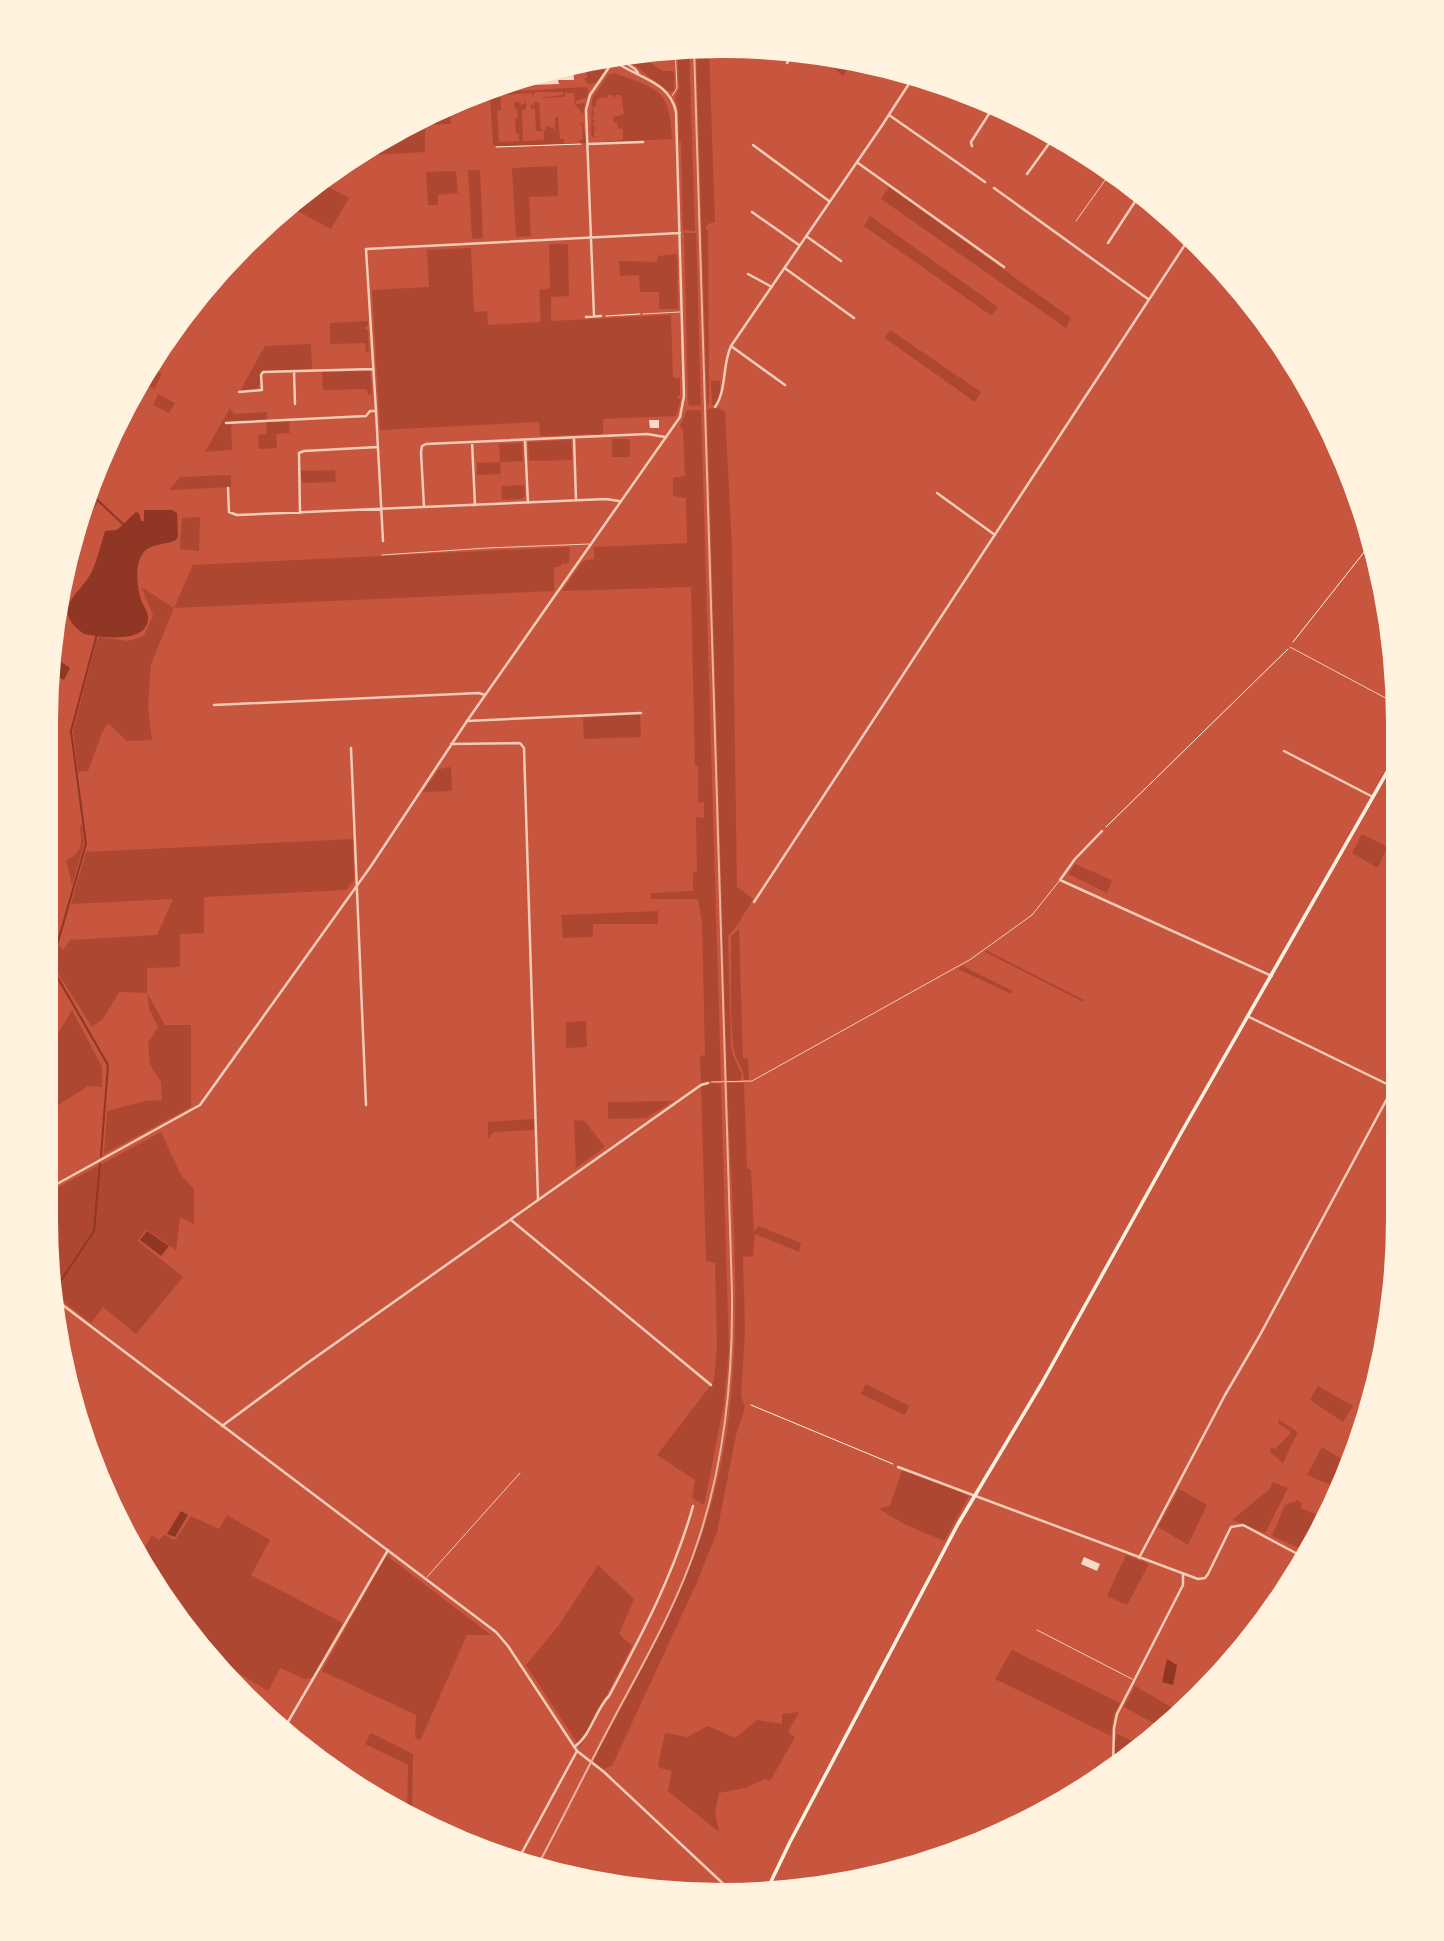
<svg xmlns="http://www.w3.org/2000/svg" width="1444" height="1941" font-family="'Public Sans',sans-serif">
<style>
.green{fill:#ae4732}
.water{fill:#8f3625}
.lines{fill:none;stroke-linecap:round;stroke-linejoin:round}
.stream{stroke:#8f3625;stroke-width:2}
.building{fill:#f7dbc8}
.path{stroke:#fff3e0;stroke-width:1}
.service{stroke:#f1ccb7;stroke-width:1}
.minor{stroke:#f1ccb7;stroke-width:2.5}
.tertiary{stroke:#f1ccb7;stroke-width:2.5}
.secondary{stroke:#fff3e0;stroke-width:3.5}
.rail{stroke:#e9b49f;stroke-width:2}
</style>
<rect width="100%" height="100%" fill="#c8553d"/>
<!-- green -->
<path class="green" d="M677,47H689L695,231L683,230L681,142H679L678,109L675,98L679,89Z
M696,48H709L715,222L708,224L705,228L708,230L709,405H707Z
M637,54L663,71H674V91L670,92L648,76L627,58L628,55Z
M835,57L853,61L843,76L829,65Z
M600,60L603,63L604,71L596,83L589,84L584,79L587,78L586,62Z
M614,73C657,89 670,88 672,139L591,143L623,140V129L618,128L617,123H614L613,117L624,114L621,95H616L615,98L613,95H608L607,98L601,97L596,101V106L593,107V112L596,114L593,115V120L597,122H593L594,128L597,130H594V136H597L593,137L591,135L592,99L608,75Z
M585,87L589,90L586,98L576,101V104L585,103L583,114L575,105L574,93H565V97L538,98L563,95V92H535L533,96L531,93L504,95L498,97L501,98V110L497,111L499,142L519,141V134H516L515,118H518L517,109L514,108V103L519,101L520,105L524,104L526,101V109L522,110L523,141L544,140V131H536L535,109H531L530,101V104L534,105L535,102L539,103L541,130H545L546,126L553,128V124L555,134V117H558L560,139H564V144L579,143L580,140L583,139L582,125L579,124L583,122L586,143L580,144L499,146L493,145L490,93H481Z
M450,105L451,124L425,125V152L372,155C387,129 423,115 450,105Z
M557,166L558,196L529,197L531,236L516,237L512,168Z
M468,170H480L483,238L472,239Z
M456,171L458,193L438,195V205H428L426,172Z
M318,181L349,198L331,229L290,207Z
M889,187L1071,318L1066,328L881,199Z
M870,216L998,307L992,316L864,226Z
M684,233H696L701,405L690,406L688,403Z
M549,244H568L569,296L551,297V321L671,315L673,378H680V395L678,396V399H681L676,416L603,419V434L540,436L539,422L380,430L372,290L429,287L427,250L471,248L474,312L487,311L488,325L541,322L539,290L550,288Z
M677,254L678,309H659V292H640L639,275L620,276L619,261L657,262L658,256Z
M368,321V326L365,327V329L368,330L369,352H366L365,343L330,344V323Z
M890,330L981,392L975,402L885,338Z
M311,344L312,369L262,371L258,389L240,391L265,346Z
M149,366L162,374L154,389L141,381Z
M370,371L372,394H368L367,389L323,390L322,372Z
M711,380L720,381V394L716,405H712Z
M158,394L175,403L169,413L153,405Z
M230,408L234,414L267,412V420L231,421L232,450L205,452Z
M719,408L725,412L732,547L737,887L753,899L738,924L728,936L731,1046L733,1055L742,1075L740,1081H727L707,409Z
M687,410H701L721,1081L701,1083L700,1056L705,1055L702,922L698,899H651V893L693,891V874L697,870L696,817L704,818V802L698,803V766L695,765L691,587L562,591L583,561L594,559V547L687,543L686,498L673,496V478L685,476L683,429L680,426Z
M289,421L290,433L276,434L277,448L259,449L258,435L267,434L266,422Z
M612,439H630V457H612Z
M571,440L572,460L529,461L528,442Z
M522,443L523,461L500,462L501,474L477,475V463L500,462L499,444Z
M335,470L336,482L302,483L301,471Z
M231,475V487L169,490L180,477Z
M524,485L525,496L522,499L502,500L501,486Z
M87,493L98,503L88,515L81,511Z
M200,517L199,551L180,549L182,518Z
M570,547L569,563L561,564V567H554V591L174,608L151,664L148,707L152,740L127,741L108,723L102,733L88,771L78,772L73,731L96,643L99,637L128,641L144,636L153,615L141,587L174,608L193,565Z
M640,714L641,737L584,739L583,718Z
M451,767L452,791L423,792L439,769Z
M80,825H82L84,844L72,885L66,860C85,851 81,843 80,825Z
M1362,834L1387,847L1378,868L1352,853Z
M353,839L354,880L346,890L204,897V933L180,934V967L147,968V993L165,1025H191V1107L104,1154L107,1111L146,1101L162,1100L161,1082L150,1065L148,1043L158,1027L149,1009L147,993L119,992L103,1019L92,1027L53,965L59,945L63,950L70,940L157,935L173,899L71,904L86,852Z
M1075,864L1112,880L1107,893L1068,874Z
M658,911V924H593V937L563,938L561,915Z
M739,929L743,1058L748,1059L749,1080H744C745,1070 736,1061 734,1050C729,1013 732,974 731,936Z
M986,950L1084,1000L1083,1002L985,952Z
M963,966L1013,991L1011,994L958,969Z
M72,1010L102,1067V1087L88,1086L47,1112L46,1116V1042L60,1030Z
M586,1021L587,1047L566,1048V1022Z
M712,1083L721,1084L729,1350L724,1404L704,1505L692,1498L695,1480L657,1455L714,1381L717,1345L715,1263L706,1261L701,1086Z
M727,1083H744L747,1168L751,1170L754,1232L758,1226L801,1243L799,1252L755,1234L753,1256L743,1257L745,1330L741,1396L745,1407L736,1435L717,1532L697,1582L612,1766L603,1769L593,1761C632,1686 676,1612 703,1531C752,1389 732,1231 727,1083Z
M674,1101L646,1118L608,1119V1102Z
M534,1119V1130L494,1132L488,1139V1122Z
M584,1120L605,1147L576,1168L574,1121Z
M161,1132L181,1175L194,1189V1224L180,1217L176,1250L146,1229L138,1241L183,1277L136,1334L103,1307L91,1323L56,1296L50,1252L51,1224L46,1219V1194Z
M866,1384L909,1406L905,1415L861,1394Z
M1318,1386L1353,1406L1343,1422L1310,1400Z
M1278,1419L1298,1432L1283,1463L1270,1452L1271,1447L1275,1449L1290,1434V1431L1279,1424Z
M1322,1447L1350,1464L1308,1557L1295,1575L1304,1550L1272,1536L1285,1505L1298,1500L1302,1504L1301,1508L1323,1517L1334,1486L1307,1475Z
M903,1468L969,1496L944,1541L906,1525L879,1509L890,1505Z
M1272,1482L1288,1488L1265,1533L1232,1520L1270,1489Z
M1179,1489L1207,1505L1188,1545L1158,1527Z
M227,1515L270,1540L251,1575L343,1623L313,1677L304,1679L280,1668L268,1691L214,1658L136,1558L131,1544L132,1542L143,1551L152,1535L159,1540L164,1535L175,1540L191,1516L219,1529Z
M386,1555L491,1635H467L420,1741L415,1737L416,1715L322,1671Z
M1126,1555L1149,1564L1127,1605L1107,1596Z
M598,1565L634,1599L619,1634L632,1646L580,1747L526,1665L559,1625Z
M1012,1650L1120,1703L1114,1714L1111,1736L995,1679Z
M1135,1686L1180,1712L1156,1735L1157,1725L1124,1707Z
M799,1712L788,1732L795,1737L770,1781L765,1779L745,1788L719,1793L715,1812L719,1832L668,1791L672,1771L660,1768L658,1765L665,1733L687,1737L708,1726L735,1738L757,1720L782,1724V1714Z
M371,1733L413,1754L412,1818L407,1814L408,1765L365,1744Z
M1117,1734L1144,1746L1134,1756L1117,1766L1114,1747Z"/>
<!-- water -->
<path class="water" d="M144,510H172L177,513L178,536L176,540C166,545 155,543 146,550C133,561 137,589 142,602C144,607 148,612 148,617C149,645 101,637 84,634C47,607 82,595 93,569C98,557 101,544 105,531L117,530L136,512L139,513L141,521H144Z
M51,655L70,668L64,680L48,672Z
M147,1231L169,1246L161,1256L140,1240Z
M181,1511L188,1515L175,1537L167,1534Z
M1167,1659L1177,1665L1173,1685L1162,1682Z"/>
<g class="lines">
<!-- stream -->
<path class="stream" d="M93,496L123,524
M97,634L71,731L86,844L51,966L108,1065L101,1156
M54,1286L62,1279L94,1231L100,1164"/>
</g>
<!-- building -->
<path class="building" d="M573,64L574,80H558L559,84L502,86L547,68Z
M649,420H659V428H650Z
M1084,1557L1100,1564L1097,1571L1081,1564Z"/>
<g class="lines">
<!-- path -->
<path class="path" d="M496,147L581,144
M606,316L640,314
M1293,642L1369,546
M1106,827L1288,649
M751,1405L893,1464"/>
<!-- service -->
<path class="service" d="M672,96L677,88L675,47
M1076,221L1111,172
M643,314L680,312
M382,555L487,548L589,544
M1290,647L1393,702
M711,1082L752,1081L971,959L1032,915L1060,880
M427,1577L520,1473
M1037,1630L1132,1679"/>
<!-- minor -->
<path class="minor" d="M620,59L635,69L638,73
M787,63L795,51
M889,115L985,182
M588,144L643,142
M753,145L829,201
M972,146L971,142L994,106
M858,163L1004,267
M1027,174L1056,134
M994,188L1148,299
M752,212L799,245
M806,236L841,261
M1108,243L1140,194
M786,269L854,318
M748,274L772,287
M594,316L586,110L590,95L612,63
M586,317L601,316
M731,346L785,385
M294,371L295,404
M239,392L262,390L261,375L263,372L373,369
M715,407C727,390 722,365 731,346L881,127L914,76
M376,411L383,541
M226,423L366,416L370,411H376L366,249L680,233
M574,438L576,500
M525,440L528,503
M472,442L475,505
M228,488L229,512L237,515L606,499L619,501
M937,493L995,535
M424,507L421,452L422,446L426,444L647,434L665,437
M300,513L299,453L304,451L378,447
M214,705L479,693L485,695
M467,721L641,713
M451,744L520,743L524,748L538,1199
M351,748L366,1105
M1284,751L1373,797
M1102,831L1075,859L1060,880L1272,976
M754,902L1190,237
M1249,1017L1389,1085L1396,1102
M46,1190L200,1105L371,866L467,721L680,417L684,396L676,112C670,82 639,78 617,63
M511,1220L711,1385
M222,1426L306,1364L701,1085L708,1083
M898,1467L1198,1579L1205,1578L1208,1574L1231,1527L1243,1525L1307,1559
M1139,1558L1225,1395L1260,1335L1396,1082
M285,1727L388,1550
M574,1747C591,1736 595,1710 609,1696C642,1634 674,1574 693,1506
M1113,1767L1114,1728L1117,1714L1183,1585V1575
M519,1858L577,1751"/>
<!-- tertiary -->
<path class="tertiary" d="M609,58L610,62L615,64L619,62L620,57
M56,1300L496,1632L508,1646L577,1751L604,1772L732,1892"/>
<!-- secondary -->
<path class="secondary" d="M765,1894L790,1842L958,1524L1042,1383L1181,1133L1394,760"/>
<!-- rail -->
<path class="rail" d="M538,1865C564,1816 588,1767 614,1718C645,1660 678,1603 698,1541C725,1460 733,1378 732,1294L694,47"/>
</g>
<!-- crop -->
<path d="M0 0H1444V1941H0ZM722 58H722A664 664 0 0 1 1386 722V1219A664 664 0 0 1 722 1883H722A664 664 0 0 1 58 1219V722A664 664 0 0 1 722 58Z" fill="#fff3e0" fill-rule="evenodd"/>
</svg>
